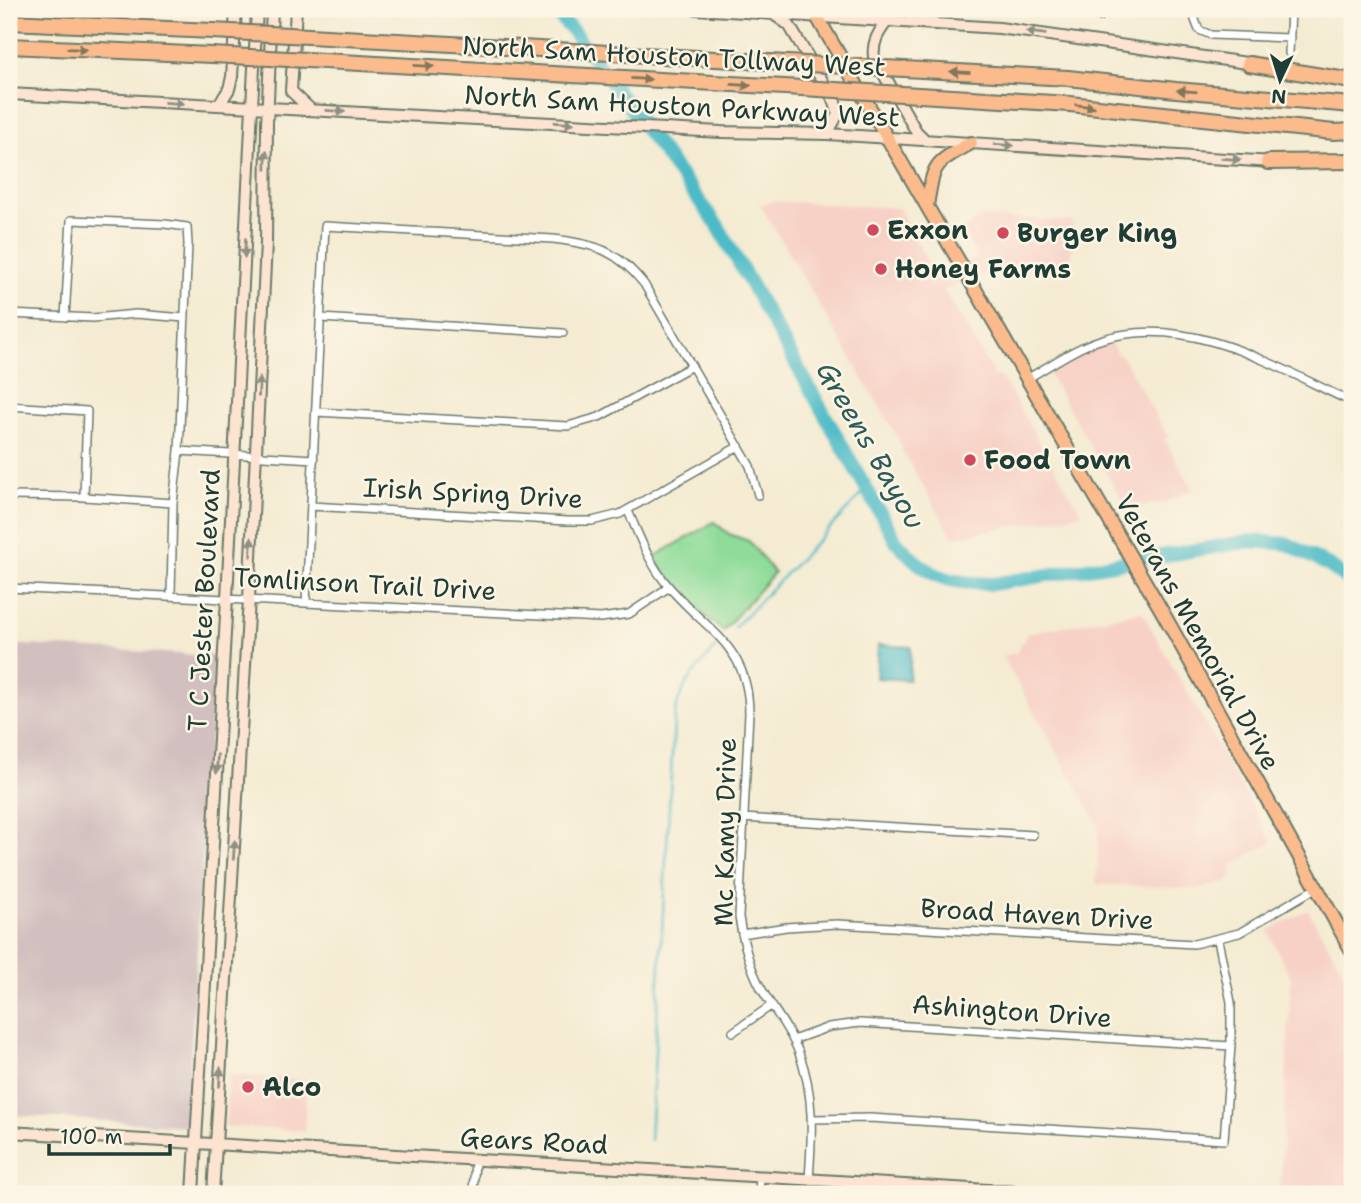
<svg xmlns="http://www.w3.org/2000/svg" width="1361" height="1203" font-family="'Shantell Sans',sans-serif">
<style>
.built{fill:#f7d1c6}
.industrial{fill:#d2bfbf}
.green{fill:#8fdc9a;stroke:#578c67;stroke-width:2}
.water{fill:#4ebbc7;stroke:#367c7e;stroke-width:2}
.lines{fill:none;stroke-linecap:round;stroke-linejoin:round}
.stream{stroke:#4ebbc7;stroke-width:2.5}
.river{stroke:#4ebbc7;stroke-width:14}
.street-casing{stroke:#6a7a6b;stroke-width:10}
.secondary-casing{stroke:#6a7a6b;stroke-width:14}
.primary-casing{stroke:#6a7a6b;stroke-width:16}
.highway-casing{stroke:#6a7a6b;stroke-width:18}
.street{stroke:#fff;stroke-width:7}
.secondary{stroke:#fde4d1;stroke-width:10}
.primary{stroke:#fbbb8d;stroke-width:12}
.highway{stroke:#fbbb8d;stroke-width:14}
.highway-bridge-casing{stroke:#6a7a6b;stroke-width:18;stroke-linecap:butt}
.highway-bridge{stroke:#fbbb8d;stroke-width:14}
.oneway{fill:#8e9082}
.oneway2{fill:#82765c}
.poi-dot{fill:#d1495b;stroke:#fcf5e5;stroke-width:2.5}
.labels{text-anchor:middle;stroke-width:5;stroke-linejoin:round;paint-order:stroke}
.street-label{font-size:26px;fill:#1f3d34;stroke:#fcf5e5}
.poi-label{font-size:26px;font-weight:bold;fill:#1f3d34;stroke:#fcf5e5;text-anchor:start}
.water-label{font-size:28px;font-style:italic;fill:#2b5c59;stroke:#fcf5e5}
</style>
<rect width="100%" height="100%" fill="#fcf5e5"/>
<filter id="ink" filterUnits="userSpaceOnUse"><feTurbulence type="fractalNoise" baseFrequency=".0143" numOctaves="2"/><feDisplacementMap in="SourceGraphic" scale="14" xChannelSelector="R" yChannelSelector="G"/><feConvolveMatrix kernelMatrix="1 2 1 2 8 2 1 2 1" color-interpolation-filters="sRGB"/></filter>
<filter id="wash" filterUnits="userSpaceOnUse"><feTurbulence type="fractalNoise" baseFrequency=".00686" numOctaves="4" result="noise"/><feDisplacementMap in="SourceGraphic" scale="28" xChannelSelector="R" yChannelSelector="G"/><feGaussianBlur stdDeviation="1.57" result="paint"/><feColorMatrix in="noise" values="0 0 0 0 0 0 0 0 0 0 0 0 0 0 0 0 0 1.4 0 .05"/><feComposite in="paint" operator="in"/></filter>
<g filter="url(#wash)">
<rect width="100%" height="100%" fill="#f4ebd2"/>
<!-- built -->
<path class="built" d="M775,201L899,208L936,278L977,258L963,230L980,217L1073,221L1071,258L1061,263L1060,269L1000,268L944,290L994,375L1002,378L1082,514L953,537L903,452L897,436L760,205Z
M1111,341L1116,353L1122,356L1168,437L1164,439L1193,489L1167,502L1127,509L1047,371L1091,346Z
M1142,612L1272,842L1233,865L1231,880L1199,889L1096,884L1099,826L1002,656L1017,653L1027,633Z
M1308,910L1352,986V1194H1280L1291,978L1268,931Z
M229,1075L307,1080L304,1131L225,1126Z"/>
<!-- industrial -->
<path class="industrial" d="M9,644L215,656L186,1126L9,1115Z"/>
<!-- green -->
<path class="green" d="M714,522L729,534L749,541L774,573L723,631L686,600L654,557Z"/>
<!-- water -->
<path class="water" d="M878,645L911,647L909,680L876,678Z"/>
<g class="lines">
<!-- stream -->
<path class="stream" d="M734,628L866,490
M650,1140L674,721C679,685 693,674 716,647"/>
<!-- river -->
<path class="river" d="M552,9L572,30L718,226L896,541C930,579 943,582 993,584L1250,541L1288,544L1331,567L1352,584"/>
</g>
</g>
<g filter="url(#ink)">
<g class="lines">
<defs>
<path id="street" d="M1196,9L1195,20L1199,30L1211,35L1290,38
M1100,17V9
M1289,53L1291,9
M9,314L93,318L136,314L185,318
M65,317L71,220L165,224L187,227L188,244L179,451L173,503L171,595
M321,318L563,333
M1027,379C1051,365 1076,347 1103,339C1190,313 1276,367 1352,402
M9,406L87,411L84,497
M316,412L568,426L599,417L692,366
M179,451L314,459
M9,496L84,497L173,503
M311,506L567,521H592L620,514L739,446
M628,511C639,535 648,561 665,582C703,630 749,643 749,713L739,917C743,942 749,966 761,988C773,1010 790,1029 799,1053C815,1095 812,1136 809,1180
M9,588L601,618L629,614L669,587
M306,602L325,226L553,239C595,244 617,250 644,284L750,466L758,495
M742,818L1033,835
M742,934L786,927L837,924L1194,944L1239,933L1316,888
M733,1032L772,1005
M793,1040L829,1027L860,1023L1231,1046
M812,1119L870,1118L1224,1140L1231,1046V1002L1218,940
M473,1194L475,1160
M759,1194L760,1177"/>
<path id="secondary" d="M296,9L291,91L310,109
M696,9L999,28L1254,64
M773,14L789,25L835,102L838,114L827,134
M889,19C879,31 872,42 874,57L916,131L925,140
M9,94L721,132L827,134L1273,162
M219,105L229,89L232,77L236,9
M9,1132L1056,1194
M193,1194L227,598L257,9
M213,1194L249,599L266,243L267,123L272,9"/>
<path id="primary" d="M816,15L1163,613L1352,951
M927,206C934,163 933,164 971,143"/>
<path id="highway" d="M9,22L213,31
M309,36L787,63
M9,46L212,55
M307,60L802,88
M1249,64L1352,81
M904,69L1068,78L1176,90L1352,105
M919,95L1070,104L1334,132L1352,131
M1268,162L1352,161"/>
</defs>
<!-- street casing -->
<use href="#street" class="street-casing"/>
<!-- secondary casing -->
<use href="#secondary" class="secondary-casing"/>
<!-- primary casing -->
<use href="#primary" class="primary-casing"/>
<!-- highway casing -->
<use href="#highway" class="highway-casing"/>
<!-- street -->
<use href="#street" class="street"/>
<!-- secondary -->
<use href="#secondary" class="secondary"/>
<!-- primary -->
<use href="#primary" class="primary"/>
<!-- highway -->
<use href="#highway" class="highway"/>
<defs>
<path id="highway-bridge" d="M213,31L309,36
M212,55L307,60
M787,63L904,69
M802,88L919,95"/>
</defs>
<!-- highway-bridge casing -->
<use href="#highway-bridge" class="highway-bridge-casing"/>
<!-- highway-bridge -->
<use href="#highway-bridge" class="highway-bridge"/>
</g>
<!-- one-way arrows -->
<defs><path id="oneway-solid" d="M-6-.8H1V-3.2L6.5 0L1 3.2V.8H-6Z" transform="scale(1.75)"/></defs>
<g class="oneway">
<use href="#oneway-solid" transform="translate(1036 33) rotate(-173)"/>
<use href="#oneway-solid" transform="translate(174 103) rotate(3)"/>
<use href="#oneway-solid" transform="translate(336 111) rotate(3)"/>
<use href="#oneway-solid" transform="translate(564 123) rotate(3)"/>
<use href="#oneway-solid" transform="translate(1004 145) rotate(4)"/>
<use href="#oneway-solid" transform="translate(1231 159) rotate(4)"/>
<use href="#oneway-solid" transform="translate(266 160) rotate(-89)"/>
<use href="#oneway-solid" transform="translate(245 248) rotate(93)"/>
<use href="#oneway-solid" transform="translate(259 387) rotate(-87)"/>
<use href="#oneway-solid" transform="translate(251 547) rotate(-88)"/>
<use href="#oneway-solid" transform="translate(217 764) rotate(93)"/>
<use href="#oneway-solid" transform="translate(234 850) rotate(-86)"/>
<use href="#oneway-solid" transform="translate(220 1077) rotate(-87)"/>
</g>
<g class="oneway2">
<use href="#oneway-solid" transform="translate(77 49) rotate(2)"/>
<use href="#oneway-solid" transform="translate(424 66) rotate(3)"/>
<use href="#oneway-solid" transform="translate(960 72) rotate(-177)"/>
<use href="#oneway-solid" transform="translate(641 79) rotate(3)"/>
<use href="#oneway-solid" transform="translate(741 85) rotate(3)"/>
<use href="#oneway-solid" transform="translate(1187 91) rotate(-175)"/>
<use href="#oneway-solid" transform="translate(1085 106) rotate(7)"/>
</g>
</g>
<!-- markers -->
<g class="poi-dot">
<circle cx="873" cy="230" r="7"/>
<circle cx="1003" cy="233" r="7"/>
<circle cx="881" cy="269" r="7"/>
<circle cx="970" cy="460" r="7"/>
<circle cx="248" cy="1087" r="7"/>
</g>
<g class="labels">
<!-- street labels -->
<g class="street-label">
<text transform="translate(674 56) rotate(3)" y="9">North Sam Houston Tollway West</text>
<text transform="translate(682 106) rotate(3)" y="9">North Sam Houston Parkway West</text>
<text transform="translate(473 493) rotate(3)" y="9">Irish Spring Drive</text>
<text transform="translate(365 584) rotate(3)" y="9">Tomlinson Trail Drive</text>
<text transform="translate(204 600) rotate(-87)" y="9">T C Jester Boulevard</text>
<text transform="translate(1198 632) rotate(61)" y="9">Veterans Memorial Drive</text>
<text transform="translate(725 832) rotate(-89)" y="9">Mc Kamy Drive</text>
<text transform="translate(1037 914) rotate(3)" y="9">Broad Haven Drive</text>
<text transform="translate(1012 1011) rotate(4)" y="9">Ashington Drive</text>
<text transform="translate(534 1141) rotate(3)" y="9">Gears Road</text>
</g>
<!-- poi labels -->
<g class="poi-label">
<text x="887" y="239">Exxon</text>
<text x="1017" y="242">Burger King</text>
<text x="895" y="278">Honey Farms</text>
<text x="984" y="469">Food Town</text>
<text x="262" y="1096">Alco</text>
</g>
<!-- water labels -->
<g class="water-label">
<text transform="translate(871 445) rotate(60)" y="10">Greens Bayou</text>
</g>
</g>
<!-- margin -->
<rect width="1361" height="1203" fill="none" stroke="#fcf5e5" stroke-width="35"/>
<!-- north arrow -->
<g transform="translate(1280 80) rotate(184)" stroke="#fcf5e5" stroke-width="5" paint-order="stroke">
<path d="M0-5L12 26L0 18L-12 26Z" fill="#1f3d34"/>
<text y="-10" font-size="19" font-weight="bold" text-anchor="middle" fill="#1f3d34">N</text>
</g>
<!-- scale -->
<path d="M49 1144v10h121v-10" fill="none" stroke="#1f3d34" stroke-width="3.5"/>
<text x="60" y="1144" font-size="21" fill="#1f3d34" stroke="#fcf5e5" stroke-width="5" paint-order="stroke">100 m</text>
</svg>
